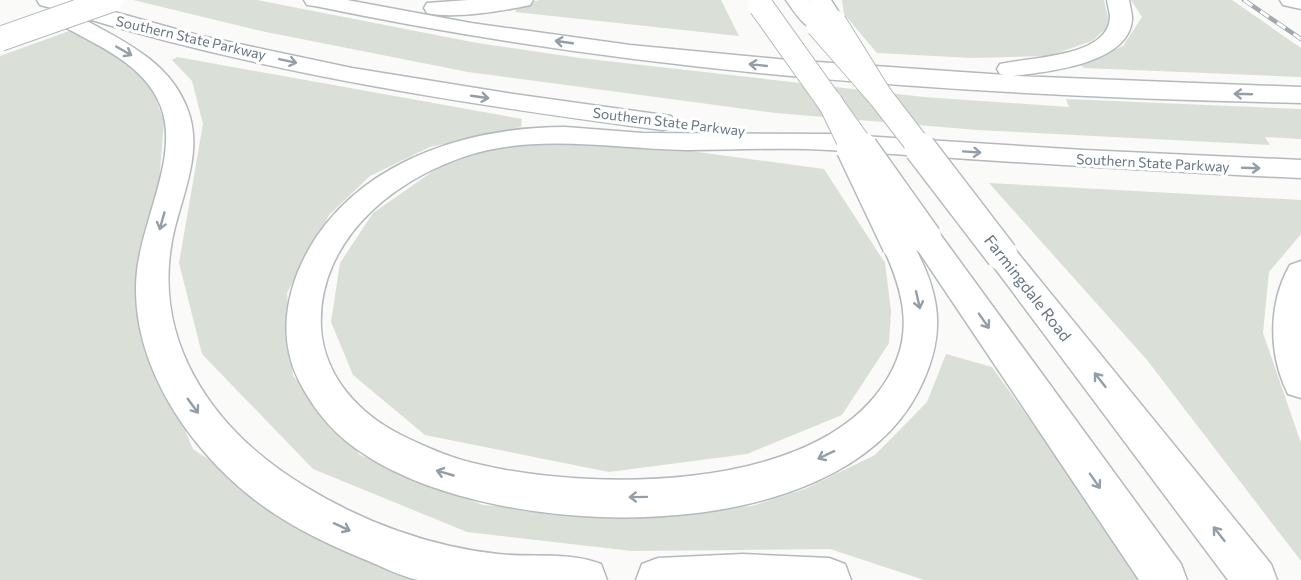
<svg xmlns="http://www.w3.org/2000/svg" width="1301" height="580" font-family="Commissioner,sans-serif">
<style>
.green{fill:#dadfd7}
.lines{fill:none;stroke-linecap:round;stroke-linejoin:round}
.primary-casing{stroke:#b5babe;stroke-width:3}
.highway-casing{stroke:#b4b9bd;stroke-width:3}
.primary{fill:#fff;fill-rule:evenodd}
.highway{fill:#fff;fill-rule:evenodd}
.rail-casing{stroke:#a2aab0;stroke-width:4.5}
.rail{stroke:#fff;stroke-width:3;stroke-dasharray:10;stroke-linecap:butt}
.secondary-bridge-casing{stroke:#b3babf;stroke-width:26;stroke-linecap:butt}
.primary-bridge-far1-casing{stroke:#b5babe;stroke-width:26;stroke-linecap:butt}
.primary-bridge-casing{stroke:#b5babe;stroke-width:34;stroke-linecap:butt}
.highway-bridge-far1-casing{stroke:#b4b9bd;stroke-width:26;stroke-linecap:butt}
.highway-bridge-casing{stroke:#b4b9bd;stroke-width:34;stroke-linecap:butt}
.secondary-bridge{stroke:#fff;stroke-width:24}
.primary-bridge-far1{stroke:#fff;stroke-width:24}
.primary-bridge{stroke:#fff;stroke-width:31}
.highway-bridge-far1{stroke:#fff;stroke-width:24}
.highway-bridge{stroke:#fff;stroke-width:31}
.oneway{stroke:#939fa8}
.labels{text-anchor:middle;stroke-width:6;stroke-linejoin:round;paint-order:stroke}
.far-street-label{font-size:14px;fill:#657683;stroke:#fff}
.street-label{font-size:16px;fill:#657683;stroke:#fff}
</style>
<rect width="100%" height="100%" fill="#fafaf8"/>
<!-- green -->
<path class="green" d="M133,0H257L477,43L580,58L924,97L1069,107L1066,99L1301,109V139L1265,137L1270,145L977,130L776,113L468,72L261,31Z
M540,0H721L739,36L515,12L518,5Z
M842,0H1104L1110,25L1092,41L1049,56L973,58L877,53L844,14Z
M1131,0H1232L1301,48V77L1084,68L1080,65L1123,46L1142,17Z
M69,31L109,49L148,76L164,122L146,341L193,449L271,501L427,580H0V56Z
M177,57L522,119L521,127L430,147L370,176L329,215L287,293L293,376L360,455L483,505L634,516L752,506L805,489L875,455L927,402L946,354L992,367L1144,580H924L830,549L632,551L467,532L313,469L202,354L179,263L203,124L192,81L172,60Z
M553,138L602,139L824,169L885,263L891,311L889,343L842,415L747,454L609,472L425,435L353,375L331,322L340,263L373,213L439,167L495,148Z
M989,183L1301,200V234L1269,272L1263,333L1301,443V561L1147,360Z"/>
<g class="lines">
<defs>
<path id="primary" d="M786,0H809L829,25L826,30C807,34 796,14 786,0Z
M926,227L937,230L1181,564L1187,580H1139L915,246L911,238L915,230Z
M1002,244L1013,247L1271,564L1277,580H1228L991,263L986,255L991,247Z"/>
<path id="highway" d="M37,0H71L201,36L352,68L507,93L671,116L675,122L671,128L662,130C465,104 269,74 78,16C120,40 168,59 187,108C203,148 185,188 175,227C147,339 213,431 306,487C363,522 431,547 498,554C531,558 569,551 601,564L607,580C563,580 519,580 475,580C457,580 436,580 418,580C399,576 379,565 361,558C322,542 282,522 250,496C188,446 135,368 136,287C136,228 181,160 161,107C145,64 98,46 61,25L58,20L61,15L70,13L40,5Z
M304,0H347L471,23L630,45L788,60L1005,75L1000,74L997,69L1000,64C1028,57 1107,58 1110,18C1110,13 1108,6 1107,0H1129C1130,6 1132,13 1132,19C1130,64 1046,72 1013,76L1301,87V103C971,96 639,74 315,6L307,5Z
M468,0H533L530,5C503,11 454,19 427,13L424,8L427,3Z
M809,0H831L845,22L842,27L834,29L826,27Z
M1280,0H1301V9L1283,5Z
M565,127L643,133L830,134L1084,150L1301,160V178C1143,171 986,160 829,150C782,147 734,150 686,150C621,149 553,136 488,150C405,169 316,235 321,328C324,377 360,415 403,436C426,447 448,457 473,463C584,491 798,493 876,395C916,345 908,300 882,245L887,237L898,234L909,237C941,292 948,334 918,392C835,552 500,542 367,456C336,437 314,411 298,379C275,331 289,278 317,236C371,157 473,127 565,127Z
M1301,261V398L1288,394C1268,354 1268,303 1290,265Z
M743,554L829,558L845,564L851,580H636L642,564L658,558Z"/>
</defs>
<!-- primary casing -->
<use href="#primary" class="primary-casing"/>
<!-- highway casing -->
<use href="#highway" class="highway-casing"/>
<!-- primary -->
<use href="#primary" class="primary"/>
<!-- highway -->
<use href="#highway" class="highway"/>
<defs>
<path id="rail" d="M1244,0L1301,39"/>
</defs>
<!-- rail casing -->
<use href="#rail" class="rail-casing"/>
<!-- rail -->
<use href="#rail" class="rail"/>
<defs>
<path id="secondary-bridge" d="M0,39L111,0"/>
<path id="primary-bridge-far1" d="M761,6L863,149
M818,25L880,96L921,149"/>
<path id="primary-bridge" d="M862,148L926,238
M920,148L1002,255"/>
<path id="highway-bridge-far1" d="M834,22L880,96
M830,102L853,149"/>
<path id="highway-bridge" d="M852,148L898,245"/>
</defs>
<!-- secondary-bridge casing -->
<use href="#secondary-bridge" class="secondary-bridge-casing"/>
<!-- primary-bridge-far1 casing -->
<use href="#primary-bridge-far1" class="primary-bridge-far1-casing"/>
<!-- primary-bridge casing -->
<use href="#primary-bridge" class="primary-bridge-casing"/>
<!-- highway-bridge-far1 casing -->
<use href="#highway-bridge-far1" class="highway-bridge-far1-casing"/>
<!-- highway-bridge casing -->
<use href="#highway-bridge" class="highway-bridge-casing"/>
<!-- secondary-bridge -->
<use href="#secondary-bridge" class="secondary-bridge"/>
<!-- primary-bridge-far1 -->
<use href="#primary-bridge-far1" class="primary-bridge-far1"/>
<!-- primary-bridge -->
<use href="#primary-bridge" class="primary-bridge"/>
<!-- highway-bridge-far1 -->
<use href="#highway-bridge-far1" class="highway-bridge-far1"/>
<!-- highway-bridge -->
<use href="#highway-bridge" class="highway-bridge"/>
</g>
<!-- one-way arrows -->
<defs><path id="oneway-shaft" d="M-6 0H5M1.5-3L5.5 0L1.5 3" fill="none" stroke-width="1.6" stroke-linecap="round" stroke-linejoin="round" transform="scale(1.5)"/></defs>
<g class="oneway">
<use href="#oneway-shaft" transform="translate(564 42) rotate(-172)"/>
<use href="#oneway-shaft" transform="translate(124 51) rotate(30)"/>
<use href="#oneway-shaft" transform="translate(288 61) rotate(12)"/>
<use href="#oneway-shaft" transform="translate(758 65) rotate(-174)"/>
<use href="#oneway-shaft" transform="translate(1243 94) rotate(-178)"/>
<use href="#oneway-shaft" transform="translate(480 97) rotate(8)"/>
<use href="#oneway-shaft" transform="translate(972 152) rotate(4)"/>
<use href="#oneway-shaft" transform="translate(1251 168) rotate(2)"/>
<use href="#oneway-shaft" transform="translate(162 221) rotate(106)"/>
<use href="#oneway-shaft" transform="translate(918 300) rotate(77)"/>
<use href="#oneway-shaft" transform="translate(984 321) rotate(55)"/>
<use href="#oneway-shaft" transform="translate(1100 380) rotate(-128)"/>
<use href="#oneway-shaft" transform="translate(193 406) rotate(54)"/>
<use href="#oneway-shaft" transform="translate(826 455) rotate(154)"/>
<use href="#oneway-shaft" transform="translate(445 473) rotate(-164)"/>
<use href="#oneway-shaft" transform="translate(1095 481) rotate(55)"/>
<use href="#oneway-shaft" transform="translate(638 497) rotate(179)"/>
<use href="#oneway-shaft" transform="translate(342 527) rotate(25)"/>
<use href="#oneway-shaft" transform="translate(1219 534) rotate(-128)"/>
</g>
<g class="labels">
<!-- far-street labels -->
<g class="far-street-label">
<text transform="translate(191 38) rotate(13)" y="5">Southern State Parkway</text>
<text transform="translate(669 122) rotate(7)" y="5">Southern State Parkway</text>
<text transform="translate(1153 163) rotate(3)" y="5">Southern State Parkway</text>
</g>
<!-- street labels -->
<g class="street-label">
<text transform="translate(1028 288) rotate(52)" y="6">Farmingdale Road</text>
</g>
</g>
</svg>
